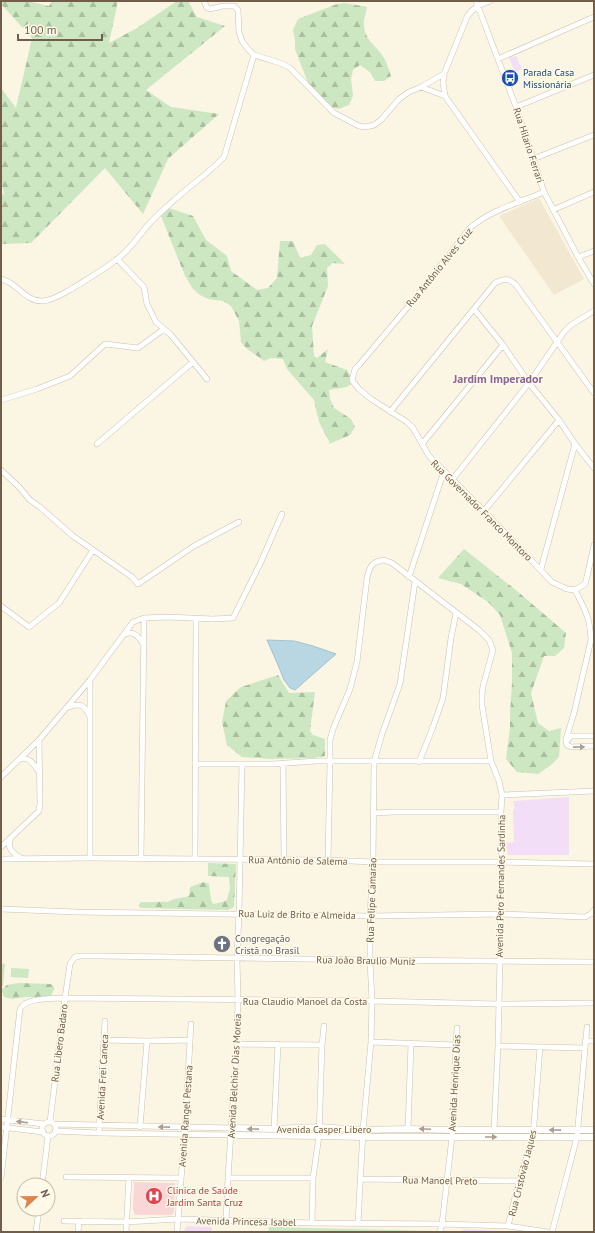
<svg xmlns="http://www.w3.org/2000/svg" width="595" height="1233" font-family="'PT Sans',sans-serif">
<style>
.residential{fill:#f2e8d1}
.education{fill:#f2dff7}
.medical{fill:#f8d7d6}
.forest{fill:url(#forest-firs)}
.park{fill:#cce7c2}
.water{fill:#b9d6e3;stroke:#9fc4d4}
.lines{fill:none;stroke-linecap:round;stroke-linejoin:round}
.minor-casing{stroke:#cdc0ad;stroke-width:6}
.tertiary-casing{stroke:#cdc0ad;stroke-width:7}
.minor{stroke:#fff;stroke-width:5}
.tertiary{stroke:#fff;stroke-width:6}
.oneway{fill:#aa9e92}
.labels{text-anchor:middle;stroke-width:3;stroke-linejoin:round;paint-order:stroke}
.transit-label{font-size:10px;fill:#164399;stroke:#fef9e8;text-anchor:start}
.street-label{font-size:10px;fill:#715e4a;stroke:#fef9e8}
.worship-label{font-size:10px;fill:#5b616d;stroke:#fef9e8;text-anchor:start}
.health-label{font-size:10px;fill:#be3a42;stroke:#fef9e8;text-anchor:start}
.quarter-label{font-size:12px;font-weight:bold;fill:#8b6694;stroke:#fef9e8}
</style>
<defs>
<pattern id="forest-firs" width="22" height="20" patternUnits="userSpaceOnUse"><rect width="22" height="20" fill="#cce7c2"/><path d="M5 1l3.5 6h-7zM16 11l3.5 6h-7z" fill="#aabea0"/></pattern>
</defs>
<rect width="100%" height="100%" fill="#fbf5e3"/>
<!-- residential -->
<path class="residential" d="M539,198L584,279L554,295L499,216Z"/>
<!-- education -->
<path class="education" d="M516,56L522,69L515,72L509,58Z
M569,797V855H508L506,843L514,842L513,810L515,809L513,801Z
M187,1226L212,1227V1232H184L185,1229Z
M463,1229L501,1231L462,1232Z"/>
<!-- medical -->
<path class="medical" d="M134,1182L175,1183L174,1211L173,1214L171,1215H135L133,1209Z"/>
<!-- forest -->
<path class="forest" d="M1,1H26L49,6L52,1H118L109,43L137,28L177,1H188L197,17L225,26L146,90L171,107L219,114L168,159L143,214L105,168L31,243L1,244V196L4,193L1,182V88L16,108L32,38L1,4Z
M345,3L367,7C366,14 363,19 364,26C365,41 378,47 384,58C387,63 389,70 391,76L384,81H375L370,72L360,65L353,70L351,79L353,96L349,105L339,109L330,107L313,96L295,49V40L293,30L298,19L337,4Z
M169,208L193,216L206,240L227,256L231,271L257,290L268,288L277,278L280,241H293L300,258L311,255L317,245L325,244L345,264L333,263L327,268L328,286L312,326L314,356L317,358L328,349L325,362L347,370L354,382L347,387L329,390L330,399L334,408L351,419L355,427L350,435L329,444V441L319,422L314,400L287,369L283,359L271,358L264,361L246,348L241,342L239,321L231,306L223,301L208,299L200,295L193,289L185,276L161,216Z
M464,549L517,591L566,633L564,648L555,656H544L531,693L538,723L549,731L561,728L559,757L551,765L538,774L517,772L506,759L510,728V713L512,683V653L500,615L488,602L461,584L438,578Z
M278,675L289,693L315,692L310,731L313,735L325,739V756L314,758L270,759L242,757L227,745L222,722L226,701L241,687Z
M208,863L236,864L234,907L228,910L141,908L139,905L141,902C150,903 159,901 168,902C176,897 180,899 189,896L190,887L204,882L209,884L211,900L213,904L222,902L227,900L230,888L229,877L208,876Z
M19,983L51,984L54,987V990L50,997H26L12,999L4,997L1,990L7,985Z"/>
<!-- park -->
<path class="park" d="M1,963L5,964L3,986H1Z
M11,968L29,969L28,978L11,977Z
M269,1227L435,1231L434,1232H268Z"/>
<!-- water -->
<path class="water" d="M267,640L294,641L313,646L336,654L295,690L290,688L284,680L278,665Z"/>
<g class="lines">
<defs>
<path id="minor" d="M204,1L207,8L210,9L223,6H234L238,10L239,32L242,41L248,49L254,55L283,64L290,68L334,113L359,126L366,127L374,125L381,120L399,99L409,92L421,87L444,74L467,17C473,7 480,5 490,1
M476,1L516,107L544,192L578,257L594,284
M498,59L594,17
M444,74L443,83L445,96L520,202
M421,87L445,96
M516,107L594,75
M533,159L594,135
M544,192C518,203 491,210 470,228L412,302L359,365L355,369L352,380L354,383L359,389L371,399L407,422L413,428L429,456L484,511L552,582L567,589L575,590
M553,210L594,192
M578,257L594,251
M117,259L144,287L147,304L156,322L171,335L207,379
M1,279C17,282 25,302 43,301C54,300 64,293 73,288C89,278 107,268 121,256C132,247 140,234 149,224C156,216 164,209 171,203C188,187 208,174 224,157L254,55
M474,309L503,345L529,383L559,420L575,444L594,468
M1,400L37,389L70,376L105,344L138,348L164,329
M390,412L495,283C504,278 509,278 516,285L594,393
M97,444L193,362
M422,444L503,345
M1,470L19,487L30,500L40,507L73,536L132,577L138,584L194,546L239,522
M452,480L529,383L564,332L571,325L594,311
M484,511L559,420
M541,569L575,444
M409,577L444,471
M575,590L585,584L587,577L594,545
M1,606L29,627L59,603L93,550
M125,634C135,630 139,638 144,645
M69,707C81,702 85,706 90,717
M566,742V739L574,713L591,640C590,617 585,610 575,590
M566,742L567,745L571,747L594,746
M566,742L571,736H594
M20,759C30,756 34,765 39,772
M419,762L433,727L443,698L451,638L456,613
M195,763L197,765L199,764H273L316,761H491
M283,763L284,860
M1,777L39,740L90,680L133,622L144,618L167,617L213,619L233,618L260,564L282,514
M502,795L594,791
M374,813L394,812H501
M11,838C6,847 13,854 21,858
M1,847L39,811L40,804L39,740
M90,858V680
M141,858L144,618
M1,859L90,858L328,860L373,862H501L594,864
M195,859L196,618
M328,860L330,762V740L333,729L350,689L357,662L367,578C370,566 371,562 384,560L392,563L479,630L489,640L493,650L483,686L482,695V705L491,761L499,781L502,795L501,812V914L498,1046L494,1130
M1,909L77,912L370,916L501,914L585,917L591,914L594,910
M104,1040L147,1041L190,1040
M585,1041H594
M371,1042L456,1045
M237,1044L322,1045
M498,1046L585,1048
M1,1119L44,1124
M50,1122L65,998L70,964L75,957L80,956H99L370,960L594,962
M42 1129a7 7 0 1 1 14 0a7 7 0 1 1-14 0Z
M54,1124L231,1128
M1,1127L43,1132
M140,1127L147,1041
M274,1129L278,1044
M408,1129L411,1044
M55,1131L99,1133L231,1135
M99,1133L105,1021
M66,1177L181,1178
M1,1178L20,1009C26,997 53,999 65,998L372,1001L499,1004L594,1003
M228,1178H313
M360,1179L519,1181
M42,1185L48,1136
M226,1220L228,1178L237,1041L238,1000L237,959L239,913L242,764
M64,1221L126,1222L178,1219L312,1223L442,1224L508,1226L548,1232
M312,1223L313,1178L319,1136L322,1045L324,1026
M358,1223L363,1130L371,1042L372,1001L370,960V916L373,862L374,762L382,734L400,684L415,582
M508,1226L519,1181L533,1137L540,1047
M36,1232L39,1209
M78,1232L79,1221
M126,1232L129,1178
M177,1232L185,1128L191,1024
M440,1232L442,1224L452,1137L457,1028
M552,1232L577,1137L587,1027"/>
<path id="tertiary" d="M231,1128L274,1129L319,1127L363,1130L408,1129L452,1130H594
M231,1135L319,1136L363,1137H594"/>
</defs>
<!-- minor casing -->
<use href="#minor" class="minor-casing"/>
<!-- tertiary casing -->
<use href="#tertiary" class="tertiary-casing"/>
<!-- minor -->
<use href="#minor" class="minor"/>
<!-- tertiary -->
<use href="#tertiary" class="tertiary"/>
</g>
<!-- one-way arrows -->
<defs><path id="oneway-solid" d="M-6-.8H1V-3.2L6.5 0L1 3.2V.8H-6Z"/></defs>
<g class="oneway">
<use href="#oneway-solid" transform="translate(579 747) rotate(-1)"/>
<use href="#oneway-solid" transform="translate(22 1122) rotate(-173)"/>
<use href="#oneway-solid" transform="translate(164 1127) rotate(-179)"/>
<use href="#oneway-solid" transform="translate(253 1129) rotate(-179)"/>
<use href="#oneway-solid" transform="translate(425 1129) rotate(-178)"/>
<use href="#oneway-solid" transform="translate(555 1130) rotate(-179)"/>
<use href="#oneway-solid" transform="translate(491 1137)"/>
</g>
<!-- icons -->
<defs>
<symbol id="bus-disc" viewBox="-11 -11 22 22"><circle r="9.5" fill="#1a4fb4" stroke="#fef9e8"/><path d="M-5-6H5V4H4V6H2V4H-2V6H-4V4H-5ZM-3.5-4V0h7V-4ZM-3.5 1.2v1.5H-2V1.2ZM2 1.2v1.5H3.5V1.2Z" fill="#fff"/></symbol>
<symbol id="church-disc" viewBox="-11 -11 22 22"><circle r="9.5" fill="#6b7280" stroke="#fef9e8"/><path d="M-1.2-6h2.4v3.5h3.3v2.4h-3.3V6h-2.4V-.1h-3.3v-2.4h3.3Z" fill="#fff"/></symbol>
<symbol id="hospital-disc" viewBox="-11 -11 22 22"><circle r="9.5" fill="#e0444e" stroke="#fef9e8"/><path d="M-5-5h3v3.5h4V-5h3V5h-3V1.5h-4V5h-3Z" fill="#fff"/></symbol>
</defs>
<g fill-rule="evenodd">
<use href="#bus-disc" x="500" y="68" width="20" height="20"/>
<use href="#church-disc" x="212" y="934" width="20" height="20"/>
<use href="#hospital-disc" x="144" y="1186" width="20" height="20"/>
</g>
<g class="labels">
<!-- transit labels -->
<g class="transit-label">
<text x="523" y="76">Parada Casa<tspan x="523" dy="12">Missionária</tspan></text>
</g>
<!-- street labels -->
<g class="street-label">
<text transform="translate(529 145) rotate(72)" y="4">Rua Hilario Ferrari</text>
<text transform="translate(439 267) rotate(-51)" y="4">Rua Antônio Alves Cruz</text>
<text transform="translate(482 510) rotate(45)" y="4">Rua Governador Franco Montoro</text>
<text transform="translate(298 860) rotate(1)" y="4">Rua Antônio de Salema</text>
<text transform="translate(500 886) rotate(-89)" y="4">Avenida Pero Fernandes Sardinha</text>
<text transform="translate(371 900) rotate(-88)" y="4">Rua Felipe Camarão</text>
<text transform="translate(297 914) rotate(1)" y="4">Rua Luiz de Brito e Almeida</text>
<text transform="translate(366 960) rotate(1)" y="4">Rua João Braulio Muniz</text>
<text x="305" y="1005">Rua Claudio Manoel da Costa</text>
<text transform="translate(59 1043) rotate(-83)" y="4">Rua Libero Badaro</text>
<text transform="translate(234 1076) rotate(-87)" y="4">Avenida Belchior Dias Moreia</text>
<text transform="translate(102 1077) rotate(-87)" y="4">Avenida Frei Caneca</text>
<text transform="translate(454 1083) rotate(-87)" y="4">Avenida Henrique Dias</text>
<text transform="translate(185 1116) rotate(-86)" y="4">Avenida Rangel Pestana</text>
<text x="324" y="1133">Avenida Casper Libero</text>
<text transform="translate(522 1173) rotate(-76)" y="4">Rua Cristóvão Jaques</text>
<text transform="translate(440 1180) rotate(1)" y="4">Rua Manoel Preto</text>
<text transform="translate(246 1221) rotate(1)" y="4">Avenida Princesa Isabel</text>
</g>
<!-- worship labels -->
<g class="worship-label">
<text x="235" y="942">Congregação<tspan x="235" dy="12">Cristã no Brasil</tspan></text>
</g>
<!-- health labels -->
<g class="health-label">
<text x="167" y="1194">Clinica de Saúde<tspan x="167" dy="12">Jardim Santa Cruz</tspan></text>
</g>
<!-- quarter labels -->
<g class="quarter-label">
<text x="498" y="383">Jardim Imperador</text>
</g>
</g>
<!-- border -->
<rect width="595" height="1233" fill="none" stroke="#715e4a" stroke-width="4"/>
<!-- north arrow -->
<g transform="translate(36 1197) rotate(68)"><circle r="19" fill="#fef9e8" stroke="#c6bba9"/>
<path d="M0-3L7 15L0 10L-7 15Z" fill="#de844e"/>
<text y="-6" font-size="11" font-weight="bold" text-anchor="middle" fill="#715e4a">N</text>
</g>
<!-- scale -->
<path d="M18 34v6h84v-6" fill="none" stroke="#715e4a" stroke-width="2"/>
<text x="24" y="34" font-size="12" fill="#715e4a" stroke="#fef9e8" stroke-width="3" paint-order="stroke">100 m</text>
</svg>
